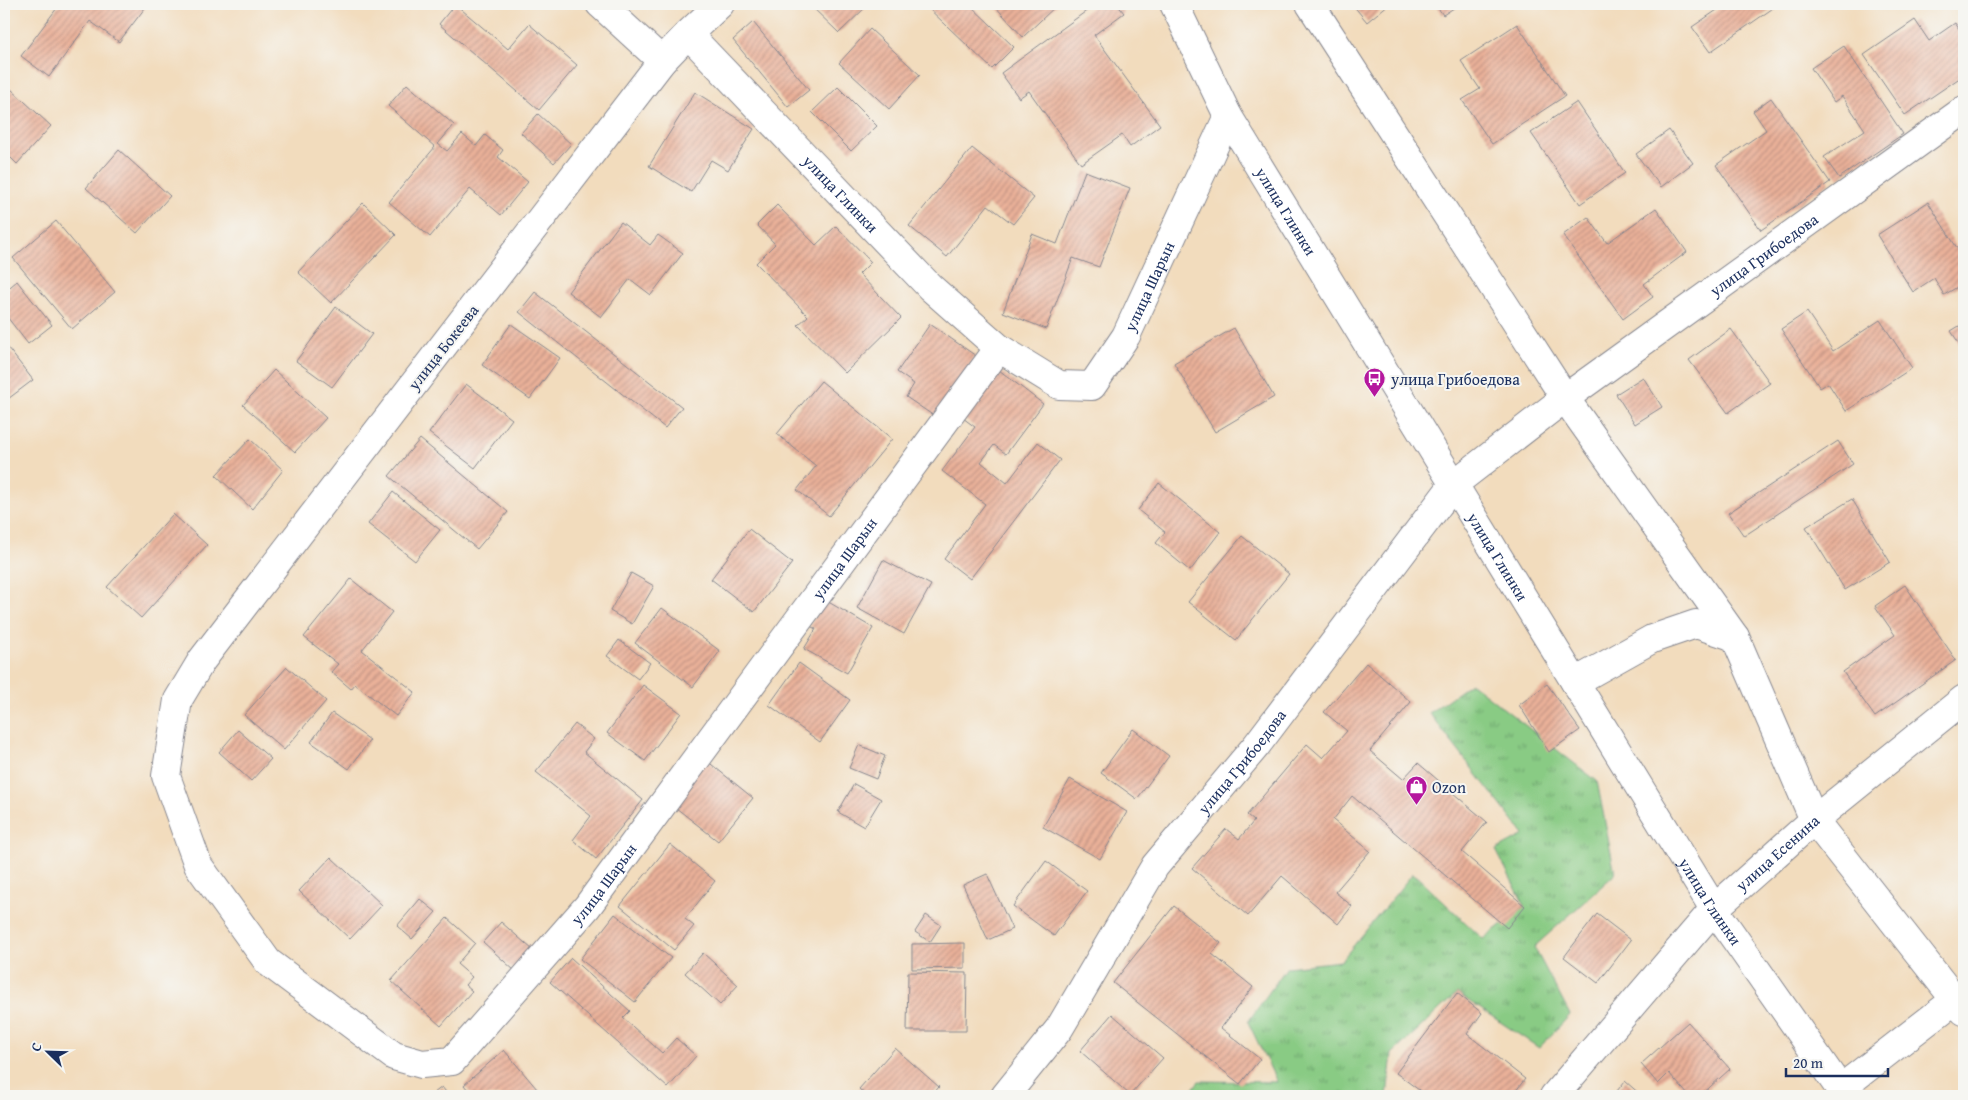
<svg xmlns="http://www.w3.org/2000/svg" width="1968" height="1100" font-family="'Gentium Book Plus',serif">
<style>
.grass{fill:url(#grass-tufts);stroke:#527d71}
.building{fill:url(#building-hatch)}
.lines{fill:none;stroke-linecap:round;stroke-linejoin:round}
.minor-casing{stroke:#86868e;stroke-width:30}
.major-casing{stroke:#86868e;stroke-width:30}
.minor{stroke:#fff;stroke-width:28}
.major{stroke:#fff;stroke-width:28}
.labels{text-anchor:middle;stroke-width:4;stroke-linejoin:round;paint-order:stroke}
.street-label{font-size:16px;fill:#1b2f5e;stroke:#f6f6f2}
.poi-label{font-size:16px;fill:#1b2f5e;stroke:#f6f6f2;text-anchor:start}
</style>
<defs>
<pattern id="grass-tufts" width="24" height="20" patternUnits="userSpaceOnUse" patternTransform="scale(1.25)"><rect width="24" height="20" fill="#89cb84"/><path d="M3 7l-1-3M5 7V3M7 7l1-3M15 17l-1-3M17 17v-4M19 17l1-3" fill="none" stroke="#6fa56f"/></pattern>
<pattern id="building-hatch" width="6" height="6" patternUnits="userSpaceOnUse" patternTransform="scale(1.25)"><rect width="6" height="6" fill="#eab199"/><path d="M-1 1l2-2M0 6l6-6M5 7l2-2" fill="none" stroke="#bd9080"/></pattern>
</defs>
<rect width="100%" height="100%" fill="#f6f6f2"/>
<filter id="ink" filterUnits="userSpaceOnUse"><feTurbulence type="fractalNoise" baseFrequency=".02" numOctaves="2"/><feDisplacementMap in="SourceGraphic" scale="10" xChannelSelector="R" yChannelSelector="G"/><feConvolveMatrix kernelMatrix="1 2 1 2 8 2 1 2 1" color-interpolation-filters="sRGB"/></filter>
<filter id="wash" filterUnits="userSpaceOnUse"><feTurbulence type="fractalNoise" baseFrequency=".0096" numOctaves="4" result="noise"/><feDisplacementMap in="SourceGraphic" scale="20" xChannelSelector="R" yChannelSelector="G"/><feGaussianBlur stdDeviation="1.12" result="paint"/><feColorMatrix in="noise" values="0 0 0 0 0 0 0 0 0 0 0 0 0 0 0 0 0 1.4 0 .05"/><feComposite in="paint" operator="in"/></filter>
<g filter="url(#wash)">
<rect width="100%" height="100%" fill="#f2dcbd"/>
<!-- grass -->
<path class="grass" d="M1471,683L1597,781L1615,874L1534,947L1570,1015L1539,1048L1457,993L1392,1054L1387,1096H1187L1199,1081L1277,1082L1248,1022L1287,967L1341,961L1413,873L1483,939L1525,906L1496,850L1524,835L1429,713Z"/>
<g id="blocks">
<!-- building -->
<path class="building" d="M60,4H148L119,42L90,21L49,77L21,56Z
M455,4L508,49L529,24L577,65L539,110L439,24Z
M809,4H869L839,33Z
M924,4H969L1014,47L992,69Z
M993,4H1058L1023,37Z
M1096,4H1117L1124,13L1094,35L1160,125L1130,147L1122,135L1081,164L1029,91L1019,98L1001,73Z
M1352,4H1389L1367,22Z
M1435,4H1460L1443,15Z
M1726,4H1779L1710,52L1692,27Z
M1915,20L1929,41L1955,23L1964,36V75L1905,115L1864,55Z
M753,22L809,90L788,107L733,40Z
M1517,24L1565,96L1492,144L1462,100L1480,89L1461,61Z
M870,29L920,75L889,109L839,63Z
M1844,46L1903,134L1839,178L1824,157L1865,130L1842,96L1834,102L1811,68Z
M407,84L454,125L438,144L447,151L462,134L476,146L485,135L503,150L498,157L528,182L501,215L470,189L430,237L389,202L435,147L388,106Z
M838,87L877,126L851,151L812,112Z
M11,89L51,126L17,164L4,151V97Z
M695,92L754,129L728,170L711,160L691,192L649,166Z
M1771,98L1830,182L1761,230L1716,165L1766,130L1753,111Z
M1577,102L1625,173L1580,204L1531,133Z
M538,114L571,144L554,163L521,133Z
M1669,130L1693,163L1661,187L1636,154Z
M972,148L1034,198L1013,224L988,205L947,257L909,226Z
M119,150L170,196L137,233L86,188Z
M1085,171L1130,188L1099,267L1073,258L1046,329L1003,312L1032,234L1057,244Z
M1928,202L1964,259V283L1944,295L1934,278L1913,292L1877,235Z
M363,203L396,235L331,303L298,272Z
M777,205L816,245L836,226L871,262L859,274L901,318L845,373L798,325L808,316L756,263L775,244L757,225Z
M1656,208L1687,252L1644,284L1653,297L1623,319L1563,235L1588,217L1607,243Z
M56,221L115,292L72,329L13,258Z
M621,222L650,245L658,235L683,253L651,295L630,279L601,317L568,292Z
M17,281L52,325L28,344L4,313V292Z
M535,292L682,407L665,428L519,312Z
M336,307L372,334L332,387L296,361Z
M1807,312L1833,351L1880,320L1912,368L1846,411L1828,383L1820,388L1781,329Z
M1964,323V351L1951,331Z
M511,324L560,358L530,399L482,365Z
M930,324L976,356L934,416L906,397L914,384L897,372Z
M1234,328L1274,397L1215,432L1174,363Z
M1731,329L1770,383L1728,413L1689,360Z
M4,343L33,380L4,402Z
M274,370L326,418L295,452L243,405Z
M999,370L1043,404L1006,454L994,445L981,462L1007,483L1038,442L1060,460L970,579L944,559L985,504L942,471L975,427L963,418Z
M1643,377L1662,407L1635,424L1616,394Z
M821,381L892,439L829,516L797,490L816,466L777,434Z
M466,384L512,419L475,468L429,433Z
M250,439L283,470L252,509L216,475Z
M420,439L508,512L477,549L389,476Z
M1838,441L1853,464L1744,536L1728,513Z
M1159,483L1220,532L1190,571L1156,543L1165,532L1138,510Z
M393,492L440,530L415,561L368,524Z
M1852,499L1890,562L1845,590L1806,527Z
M173,514L207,545L141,618L107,587Z
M749,529L792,563L754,612L711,579Z
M1242,536L1289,574L1236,640L1188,602Z
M883,560L931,585L904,634L857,608Z
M631,573L654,586L632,624L610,611Z
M351,579L392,612L362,650L415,692L396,716L355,684L351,689L331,672L338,664L304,637Z
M1905,585L1956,660L1875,717L1843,672L1895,635L1875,606Z
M825,600L873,628L847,673L804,649L816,629L810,626Z
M662,608L720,651L693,687L635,643Z
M619,640L650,663L638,679L607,656Z
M799,663L850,700L820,742L769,705Z
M1366,663L1411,702L1370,751L1403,779L1418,763L1487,822L1462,852L1525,906L1507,928L1352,796L1333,820L1370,851L1335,892L1352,906L1338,924L1282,876L1248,916L1192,868L1226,829L1239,839L1254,821L1247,815L1307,744L1323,758L1347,731L1324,712Z
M287,667L326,701L284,750L244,715Z
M1547,684L1580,730L1549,752L1519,705Z
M643,685L681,713L645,761L607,733Z
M332,713L370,740L349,769L311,742Z
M575,724L594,739L584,752L643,800L596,859L573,840L591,816L536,772Z
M1133,729L1169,756L1137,799L1101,773Z
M238,730L271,759L251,781L219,752Z
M859,745L885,756L876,779L849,768Z
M706,760L753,798L718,841L671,804Z
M1070,779L1127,812L1100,859L1043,827Z
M854,784L881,799L864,827L838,812Z
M670,844L715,881L685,919L694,926L674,950L620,906Z
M331,857L382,905L350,939L299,891Z
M1046,861L1087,891L1054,936L1013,906Z
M987,874L1012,929L988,940L963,885Z
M420,899L436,912L412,939L397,926Z
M1174,906L1221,943L1212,954L1253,987L1221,1028L1260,1059L1240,1084L1113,983Z
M615,914L671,958L635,1002L580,959Z
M1597,914L1631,940L1598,983L1564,957Z
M926,915L941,925L930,942L915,932Z
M447,918L475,943L457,964L472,977L465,985L472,991L441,1026L391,981Z
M501,922L533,950L515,971L483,942Z
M965,943V968L912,969V944Z
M703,953L738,985L720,1005L685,973Z
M571,958L630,1011L623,1018L662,1053L676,1038L696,1056L668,1088L550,982Z
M908,972L967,973L966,1031H907Z
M1457,993L1482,1013L1467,1034L1525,1079L1512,1096H1427L1396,1073Z
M1112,1014L1163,1058L1130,1095L1080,1051Z
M1688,1022L1730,1069L1700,1096H1689L1669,1073L1658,1084L1641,1064Z
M895,1048L939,1087L931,1096H867L859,1089Z
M504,1050L543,1096H473L464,1085Z
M1625,1081L1642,1096H1613Z
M442,1087L449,1096H430Z"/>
</g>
</g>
<g filter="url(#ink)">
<use href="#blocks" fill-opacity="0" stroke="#86868e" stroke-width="1"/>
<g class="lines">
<defs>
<g id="minor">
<path d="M600,4L662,61"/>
<path id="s1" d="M720,4L688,34L662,61L202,660L178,700L166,776L198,865L268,962L394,1056L422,1064L452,1061L587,907L999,348"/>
<path d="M1310,4L1565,398L1735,637L1814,820L1964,1011"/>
<path id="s2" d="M688,34L930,287L999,348L1059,385L1092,386L1126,336L1228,116"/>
<path d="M1575,682L1652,639L1696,624L1735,637"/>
<path d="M1840,1089L1955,1000"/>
<path id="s3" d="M1005,1096L1059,1029L1155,866L1256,746L1454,484L1565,398L1964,110"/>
<path id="s4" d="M1554,1096L1714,909L1814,820L1964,699"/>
</g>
<g id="major">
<path id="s5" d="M1174,4L1228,116L1714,909L1845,1096"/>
</g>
</defs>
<!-- minor casing -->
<use href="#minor" class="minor-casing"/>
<!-- major casing -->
<use href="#major" class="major-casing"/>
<!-- minor -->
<use href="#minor" class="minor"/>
<!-- major -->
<use href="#major" class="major"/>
</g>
</g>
<!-- icons -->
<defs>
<symbol id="bus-pin" viewBox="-11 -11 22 30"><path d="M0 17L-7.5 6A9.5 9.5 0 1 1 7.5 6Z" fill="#b5179e" stroke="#f6f6f2"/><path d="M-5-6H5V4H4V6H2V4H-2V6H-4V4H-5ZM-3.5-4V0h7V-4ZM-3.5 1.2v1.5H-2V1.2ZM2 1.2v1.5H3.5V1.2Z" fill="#fff"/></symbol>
<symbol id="shop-pin" viewBox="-11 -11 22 30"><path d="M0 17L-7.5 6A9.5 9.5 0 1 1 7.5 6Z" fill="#b5179e" stroke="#f6f6f2"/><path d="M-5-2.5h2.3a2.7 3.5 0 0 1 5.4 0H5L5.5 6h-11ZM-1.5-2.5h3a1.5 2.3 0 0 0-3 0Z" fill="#fff"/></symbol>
</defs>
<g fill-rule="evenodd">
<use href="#bus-pin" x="1362" y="366" width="25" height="34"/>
<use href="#shop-pin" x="1404" y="774" width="25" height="34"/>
</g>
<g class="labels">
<!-- street labels -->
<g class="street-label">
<text dy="6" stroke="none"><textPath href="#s2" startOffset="221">улица Глинки</textPath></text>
<text dy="6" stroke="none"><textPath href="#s5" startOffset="236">улица Глинки</textPath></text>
<text dy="6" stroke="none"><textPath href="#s3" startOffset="1146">улица Грибоедова</textPath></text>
<text dy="6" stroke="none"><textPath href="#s2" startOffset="661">улица Шарын</textPath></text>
<text transform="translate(443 347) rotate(-52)" y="6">улица Бокеева</text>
<text dy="6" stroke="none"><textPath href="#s5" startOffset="641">улица Глинки</textPath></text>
<text dy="6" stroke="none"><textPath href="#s1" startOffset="2029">улица Шарын</textPath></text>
<text dy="6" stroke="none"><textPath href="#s3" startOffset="411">улица Грибоедова</textPath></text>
<text dy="6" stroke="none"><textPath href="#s4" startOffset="331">улица Есенина</textPath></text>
<text dy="6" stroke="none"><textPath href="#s1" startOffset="1624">улица Шарын</textPath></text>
<text dy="6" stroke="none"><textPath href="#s5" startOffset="1046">улица Глинки</textPath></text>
</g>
<!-- poi labels -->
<g class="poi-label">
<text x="1391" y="385">улица Грибоедова</text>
<text x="1432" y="793">Ozon</text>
</g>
</g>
<!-- margin -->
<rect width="1968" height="1100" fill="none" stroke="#f6f6f2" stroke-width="20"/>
<!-- north arrow -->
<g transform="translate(48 1052) rotate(293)" stroke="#f6f6f2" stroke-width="4" paint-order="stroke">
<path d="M0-4L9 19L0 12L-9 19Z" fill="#1b2f5e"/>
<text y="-8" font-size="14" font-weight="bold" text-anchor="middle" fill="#1b2f5e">С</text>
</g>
<!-- scale -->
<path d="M1786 1068v8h102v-8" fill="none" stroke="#1b2f5e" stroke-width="2.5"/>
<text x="1793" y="1068" font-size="15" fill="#1b2f5e" stroke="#f6f6f2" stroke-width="4" paint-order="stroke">20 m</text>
</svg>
